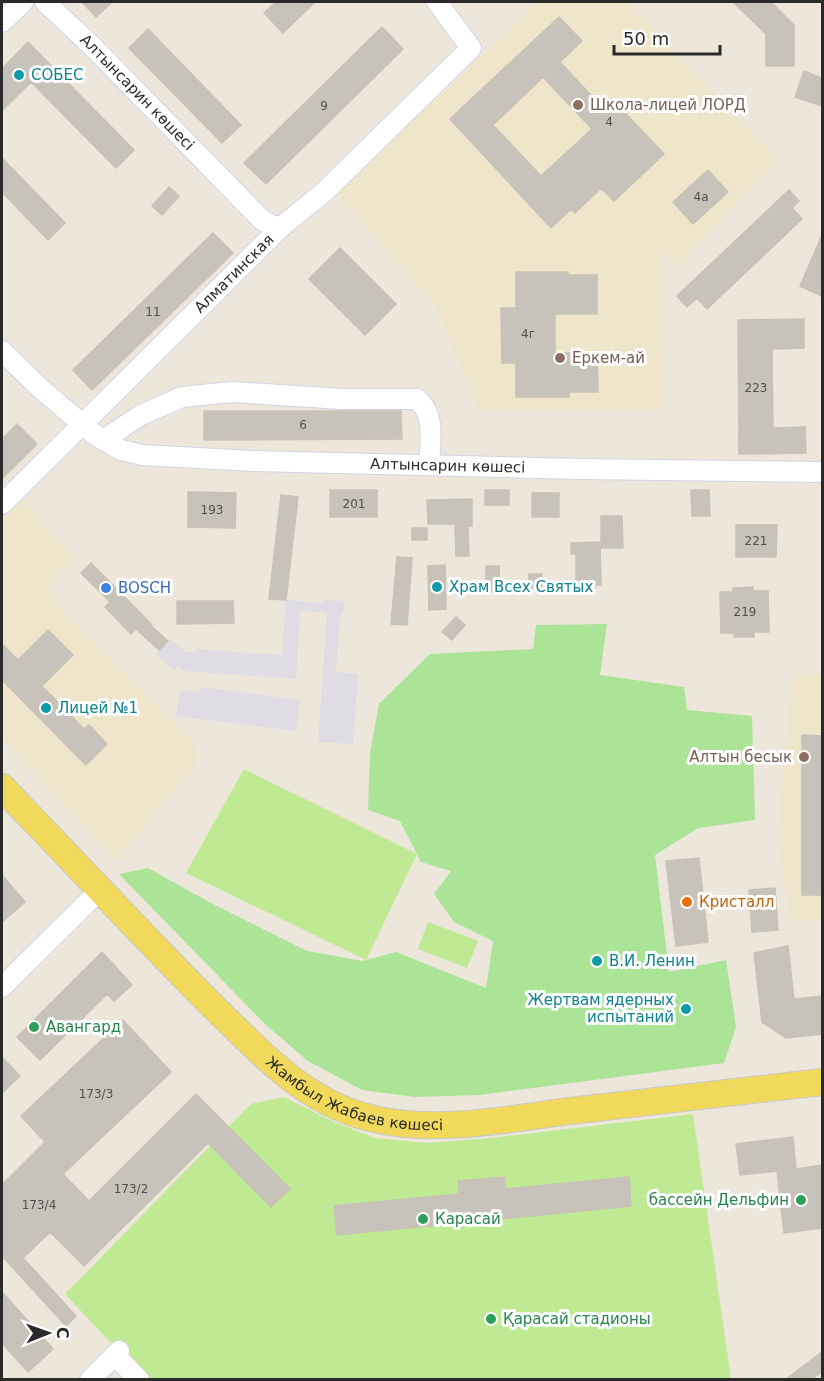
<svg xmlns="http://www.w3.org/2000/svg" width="824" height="1381" font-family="'DejaVu Sans',sans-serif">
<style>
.industrial{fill:#dfdce4}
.education{fill:#eee5ca}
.green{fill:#abe397}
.pitch{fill:#bfea93}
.building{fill:#c7c3bb;stroke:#c7c2b5;stroke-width:1.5;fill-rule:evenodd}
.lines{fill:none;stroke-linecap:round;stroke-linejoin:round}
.minor-casing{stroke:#d1d3e3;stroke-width:22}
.major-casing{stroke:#c8c8c8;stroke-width:28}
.minor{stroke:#fff;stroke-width:20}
.major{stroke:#f1d95b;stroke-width:26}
.culture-dot{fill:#0f9aa8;stroke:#fff;stroke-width:2}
.education-dot{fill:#8d6e63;stroke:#fff;stroke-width:2}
.shop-dot{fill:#3f7fe0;stroke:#fff;stroke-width:2}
.food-dot{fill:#e8710a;stroke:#fff;stroke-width:2}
.leisure-dot{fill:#2e9e5b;stroke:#fff;stroke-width:2}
.labels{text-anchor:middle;stroke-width:6;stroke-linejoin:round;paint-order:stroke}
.number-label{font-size:12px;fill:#51504e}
.culture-label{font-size:15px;fill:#0d838f;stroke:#fff;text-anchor:start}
.street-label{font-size:15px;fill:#2a2a2a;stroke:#fff}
.education-label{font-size:15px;fill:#785e54;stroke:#fff;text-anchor:start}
.shop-label{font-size:15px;fill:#366cbe;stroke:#fff;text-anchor:start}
.food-label{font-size:15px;fill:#c56008;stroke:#fff;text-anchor:start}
.leisure-label{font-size:15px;fill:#27864d;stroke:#fff;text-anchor:start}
</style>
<rect width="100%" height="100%" fill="#ece6db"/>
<!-- industrial -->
<path class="industrial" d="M286,600L323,603L324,600L344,601L343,613L340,614L336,672L358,674L353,744L318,742L327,613L300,611L296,679L184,671L178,666L175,671L156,654L169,639L186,652H195L196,649L282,655Z
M200,687L300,700L296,731L176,716L180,690L199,692Z"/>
<!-- education -->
<path class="education" d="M538,2H628L778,159L677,268L662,251L663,410H479L436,307L337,193Z
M19,497L76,558L48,584L58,606L195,742L197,763L117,861L2,738V515Z
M793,674H822V919L791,922L777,839Z"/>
<!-- green -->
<path class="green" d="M607,624L600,675L684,687L687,710L752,716L755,820L698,828L655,855L669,972L726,960L736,1027L724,1063L479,1095L415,1097L362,1090L308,1061L266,1025L119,874L148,868L209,902L307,951L363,961L396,952L486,988L493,941L454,922L434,894L451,871L421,862L400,821L368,810L370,753L379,704L430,654L533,649L536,625Z"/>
<!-- pitch -->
<path class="pitch" d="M244,769L417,854L366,960L186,873Z
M428,922L478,941L467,968L418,949Z
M284,1097L334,1122L375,1138L427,1143L492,1138L693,1114L731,1379H145L65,1294L251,1104Z"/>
<!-- building -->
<path class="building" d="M82,2H112L96,17Z
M276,2H315L283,33L264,13Z
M733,2H771L794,25V66H766V34Z
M559,17L582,41L560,62L602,107L611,98L664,154L614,201L601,188L575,213L571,209L551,228L450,119ZM543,77L592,129L541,176L493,125Z
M382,27L403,49L266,184L244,163Z
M148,29L241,125L222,143L129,48Z
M28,42L134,150L116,168L31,82L2,111V69Z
M804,71L822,78V106L795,97Z
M2,158L65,223L48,240L2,192Z
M708,170L728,192L693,224L673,202Z
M169,187L179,196L162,215L152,206Z
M789,190L799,201L792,208L802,219L707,309L697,298L687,307L677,296Z
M213,233L233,253L92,390L73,370Z
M822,235V296L800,286Z
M340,248L396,304L365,335L309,279Z
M516,272H568V275H597V314H555V353H597L598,392H569V397H516V363H502L501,308H516Z
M804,319V348L772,349L773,428L805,427L806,453L739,454L738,320Z
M204,411H401L402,439L204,440Z
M17,424L37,444L2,479V439Z
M330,490H377V517H330Z
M485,490H509V505H485Z
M691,490H709L710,516H692Z
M188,492L236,493L235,528L188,527Z
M532,493H559V517H532Z
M281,495L298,497L286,600L269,599Z
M472,499V526H468L469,556H456L455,524H428L427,500Z
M601,516H622L623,548H601Z
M736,525H777L776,557H736Z
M412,528H427V540H412Z
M600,542L601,585H576V554H571V543Z
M397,557L412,558L407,625L391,624Z
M91,563L151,624H149L168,641L159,650L136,629L131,634L105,607L110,602L81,573Z
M445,565L446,609L429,610L428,566Z
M486,566H499L500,591L486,592Z
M529,574H542V588L529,589Z
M753,587V591H768L769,632H754V637H734V633H721L720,592H733V588Z
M177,601H233L234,623L177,624Z
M456,617L465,625L452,640L442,632Z
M48,630L73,655L42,686L84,729L89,725L107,744L86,765L2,680V644L18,660Z
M802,735L822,736V895H802Z
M699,858L708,942L676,946L666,861Z
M2,875L25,902L2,922Z
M775,888L778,930L752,932L749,890Z
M788,946L794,999L822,996V1034L786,1038L762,1022L754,953Z
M102,952L132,985L114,1001L107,994L40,1060L17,1037Z
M123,1020L171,1072L63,1174L89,1201L196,1094L290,1189L271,1207L208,1143L84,1266L50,1232L23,1258L76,1316L66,1326L2,1256V1185L45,1142L21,1116Z
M2,1057L20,1076L2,1093Z
M793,1137L796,1169L822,1165V1228L784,1233L777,1171L740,1175L736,1144Z
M504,1177L505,1189L629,1177L631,1206L337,1235L334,1206L459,1194L458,1181Z
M2,1292L53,1349L28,1372L2,1343Z
M822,1352V1371L811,1380H785Z"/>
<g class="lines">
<defs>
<g id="minor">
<path id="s1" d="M45,2L91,45L262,220L274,227L282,226"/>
<path d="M2,22L23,2"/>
<path id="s2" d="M2,351L40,388L95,435L121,450L142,455L253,461L581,469L822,472"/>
<path d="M103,440L141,415L182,397L232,392L343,399H417C436,415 430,442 429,465"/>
<path id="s3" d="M2,504L282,226L323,193L471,48L437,2"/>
<path d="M2,987L100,890"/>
<path d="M115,1355L139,1380"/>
<path d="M90,1380L119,1351"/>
</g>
<g id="major">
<path id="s4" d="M2,787C51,839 101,891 151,943C177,970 202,996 229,1022C272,1065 316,1108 379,1120C441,1133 508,1119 570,1111C654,1101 738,1091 822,1082"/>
</g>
</defs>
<!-- minor casing -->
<use href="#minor" class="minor-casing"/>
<!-- major casing -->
<use href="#major" class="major-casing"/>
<!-- minor -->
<use href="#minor" class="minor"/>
<!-- major -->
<use href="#major" class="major"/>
</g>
<!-- markers -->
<g class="culture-dot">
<circle cx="19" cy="75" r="6"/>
<circle cx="437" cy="587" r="6"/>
<circle cx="46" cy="708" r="6"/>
<circle cx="597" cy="961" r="6"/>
<circle cx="686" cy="1009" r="6"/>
</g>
<g class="education-dot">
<circle cx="578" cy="105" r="6"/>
<circle cx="560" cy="358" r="6"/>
<circle cx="804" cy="757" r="6"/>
</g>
<circle class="shop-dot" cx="106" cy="588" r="6"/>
<circle class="food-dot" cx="687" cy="902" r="6"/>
<g class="leisure-dot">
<circle cx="34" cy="1027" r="6"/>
<circle cx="801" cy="1200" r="6"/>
<circle cx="423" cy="1219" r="6"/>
<circle cx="491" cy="1319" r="6"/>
</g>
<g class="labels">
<!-- number labels -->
<g class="number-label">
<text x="324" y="110">9</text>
<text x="609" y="126">4</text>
<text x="701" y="201">4а</text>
<text x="153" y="316">11</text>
<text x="528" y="338">4г</text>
<text x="756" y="392">223</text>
<text x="303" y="429">6</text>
<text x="354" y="508">201</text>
<text x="212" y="514">193</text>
<text x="756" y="545">221</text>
<text x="745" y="616">219</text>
<text x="96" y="1098">173/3</text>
<text x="131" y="1193">173/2</text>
<text x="39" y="1209">173/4</text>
</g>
<!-- culture labels -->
<g class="culture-label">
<text x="31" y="80">СОБЕС</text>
<text x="449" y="592">Храм Всех Святых</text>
<text x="58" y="713">Лицей №1</text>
<text x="609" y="966">В.И. Ленин</text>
<text x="674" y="1005" text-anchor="end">Жертвам ядерных<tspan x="674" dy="17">испытаний</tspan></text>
</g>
<!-- street labels -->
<g class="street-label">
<text dy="5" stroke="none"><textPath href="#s1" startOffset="129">Алтынсарин көшесі</textPath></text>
<text dy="5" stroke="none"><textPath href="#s3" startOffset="327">Алматинская</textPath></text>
<text dy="5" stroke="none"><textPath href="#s2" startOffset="483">Алтынсарин көшесі</textPath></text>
<text dy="5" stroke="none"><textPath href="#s4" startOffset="477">Жамбыл Жабаев көшесі</textPath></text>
</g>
<!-- education labels -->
<g class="education-label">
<text x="590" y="110">Школа-лицей ЛОРД</text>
<text x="572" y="363">Еркем-ай</text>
<text x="792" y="762" text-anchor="end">Алтын бесык</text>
</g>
<!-- shop labels -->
<g class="shop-label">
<text x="118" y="593">BOSCH</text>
</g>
<!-- food labels -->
<g class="food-label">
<text x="699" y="907">Кристалл</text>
</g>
<!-- leisure labels -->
<g class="leisure-label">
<text x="46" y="1032">Авангард</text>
<text x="789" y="1205" text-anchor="end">бассейн Дельфин</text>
<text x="435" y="1224">Карасай</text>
<text x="503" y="1324">Қарасай стадионы</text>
</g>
</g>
<!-- border -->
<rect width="824" height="1381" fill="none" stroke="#2a2a2a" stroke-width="6"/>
<!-- north arrow -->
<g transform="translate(48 1333) rotate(89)" stroke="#ffffff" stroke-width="4.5" paint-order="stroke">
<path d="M0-4.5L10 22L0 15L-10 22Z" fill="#2a2a2a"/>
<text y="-9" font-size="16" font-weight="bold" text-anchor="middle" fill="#2a2a2a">С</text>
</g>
<!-- scale -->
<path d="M614 45v9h106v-9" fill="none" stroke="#2a2a2a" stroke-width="3"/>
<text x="623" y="45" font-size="18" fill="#2a2a2a" stroke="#ffffff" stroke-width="4.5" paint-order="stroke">50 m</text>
</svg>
